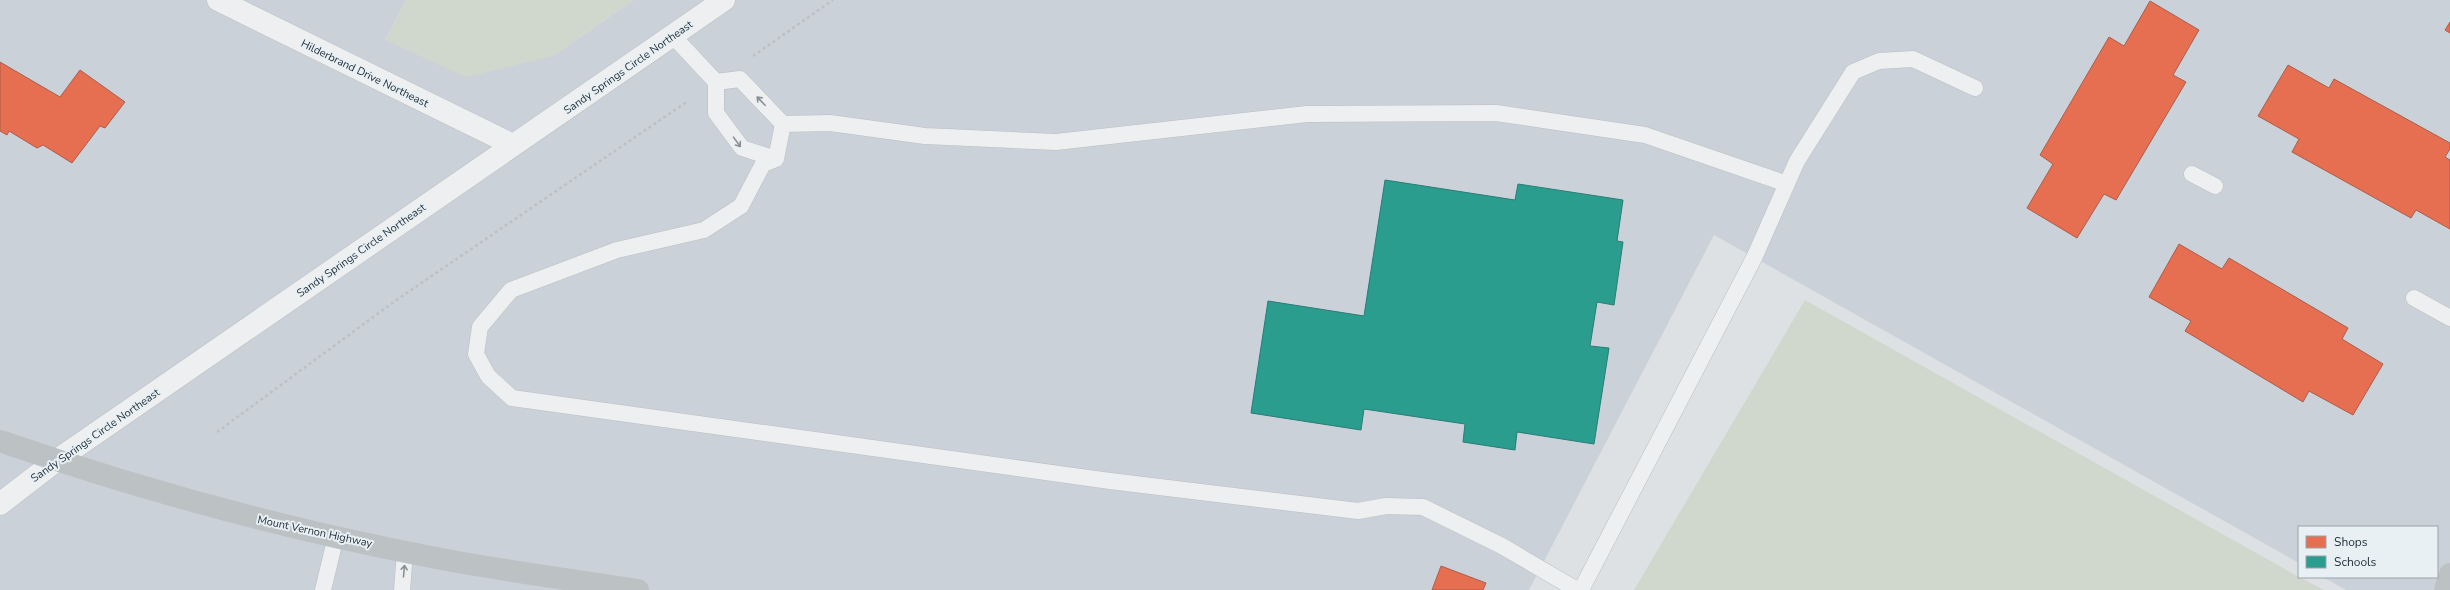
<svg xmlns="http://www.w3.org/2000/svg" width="2450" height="590" font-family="'Nunito Sans',sans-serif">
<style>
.built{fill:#cad1d8}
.green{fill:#d0d8cd}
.shops{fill:#e76f51;stroke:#ac5d4b}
.schools{fill:#2a9d8f;stroke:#287d76}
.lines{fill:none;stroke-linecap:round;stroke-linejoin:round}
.lane-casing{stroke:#bbbfc1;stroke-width:17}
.street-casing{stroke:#bbbfc1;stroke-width:23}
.path{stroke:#bcc1c4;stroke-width:2.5;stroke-dasharray:3 3;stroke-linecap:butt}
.lane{stroke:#edeff0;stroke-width:16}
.street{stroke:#edeff0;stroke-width:22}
.secondary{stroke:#bcc1c3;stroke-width:22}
.oneway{stroke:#889096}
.labels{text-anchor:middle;stroke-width:4;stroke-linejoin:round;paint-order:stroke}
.street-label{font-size:11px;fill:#24323d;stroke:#e9f0f4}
</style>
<rect width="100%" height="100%" fill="#dde1e3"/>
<!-- built -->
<path class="built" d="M0,0H406L385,40L553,56L634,0H2450V590H2346L2323,577H2437V527H2299V563L1714,235L1529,590H0Z"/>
<!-- green -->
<path class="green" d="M406,0H634L553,56L466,77L385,40Z
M1805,300L2299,577L2324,590H1634Z"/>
<!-- shops -->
<path class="shops" d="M2150,1L2199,30L2173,75L2186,82L2116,200L2104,194L2077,238L2027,208L2053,164L2040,155L2109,37L2124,46Z
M2450,22V33L2445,30Z
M0,62L60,97L80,70L125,102L105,128L100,126L72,163L43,145L37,148L9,131L7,135L0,131Z
M2288,65L2329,88L2334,79L2450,143V149L2445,157L2450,160V229L2416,210L2411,218L2292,152L2299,139L2258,116Z
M2179,244L2222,269L2229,258L2348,328L2342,339L2383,364L2353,415L2309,391L2303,402L2185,331L2191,321L2149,297Z
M1441,566L1486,583L1483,590H1432Z"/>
<!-- schools -->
<path class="schools" d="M1385,180L1515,200L1518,184L1623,200L1617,241L1623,242L1614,305L1597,302L1590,346L1609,348L1594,444L1517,432L1515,450L1463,442L1465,424L1364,409L1361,430L1251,413L1268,301L1364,316Z"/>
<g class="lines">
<defs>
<path id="lane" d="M673,36L716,82V113L742,148L776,159
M716,82L740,79L783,124L776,159
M783,124L830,123L925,136L1056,142L1307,114L1496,113L1645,135L1787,184
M776,159L763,164L741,206L704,230L617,250L511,290L480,327L476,354L488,376L512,398L1110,481L1358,511L1386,506L1423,507L1502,546L1577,590
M2192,174L2215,186
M2414,298L2450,318
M323,590L336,536
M402,590L405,552
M1581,590L1754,258L1797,161L1853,72L1879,61L1913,59L1975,88"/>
<path id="street" d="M218,0L513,145
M0,504L57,460L724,0"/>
</defs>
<!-- lane casing -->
<use href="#lane" class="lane-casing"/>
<!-- street casing -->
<use href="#street" class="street-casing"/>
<!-- path -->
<path class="path" d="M753,56L833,0
M217,432L395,301L688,101"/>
<!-- lane -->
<use href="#lane" class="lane"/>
<!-- street -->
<use href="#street" class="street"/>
<!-- secondary -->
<path class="secondary" d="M0,441C139,489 281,528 426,556C496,570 567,579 638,590
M2445,590L2450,574"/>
</g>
<!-- one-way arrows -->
<defs><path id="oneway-shaft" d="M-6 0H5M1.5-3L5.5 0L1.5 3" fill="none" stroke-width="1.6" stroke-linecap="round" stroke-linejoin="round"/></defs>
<g class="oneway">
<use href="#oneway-shaft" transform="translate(761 101) rotate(-134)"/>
<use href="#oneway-shaft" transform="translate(737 142) rotate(54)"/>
<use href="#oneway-shaft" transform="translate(404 571) rotate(-85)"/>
</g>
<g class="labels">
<!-- street labels -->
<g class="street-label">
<text transform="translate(628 67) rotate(-35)" y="4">Sandy Springs Circle Northeast</text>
<text transform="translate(365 73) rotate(26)" y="4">Hilderbrand Drive Northeast</text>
<text transform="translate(361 250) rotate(-35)" y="4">Sandy Springs Circle Northeast</text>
<text transform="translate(95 435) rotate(-35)" y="4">Sandy Springs Circle Northeast</text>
<text transform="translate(315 531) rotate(12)" y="4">Mount Vernon Highway</text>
</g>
</g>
<!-- legend -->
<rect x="2298" y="526" width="140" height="52" fill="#e9f0f4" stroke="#9aa4ab"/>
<rect x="2306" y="536" width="20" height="12" fill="#e76f51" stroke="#9aa4ab"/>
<text x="2334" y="546" font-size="12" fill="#24323d">Shops</text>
<rect x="2306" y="556" width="20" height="12" fill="#2a9d8f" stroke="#9aa4ab"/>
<text x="2334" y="566" font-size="12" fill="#24323d">Schools</text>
</svg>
